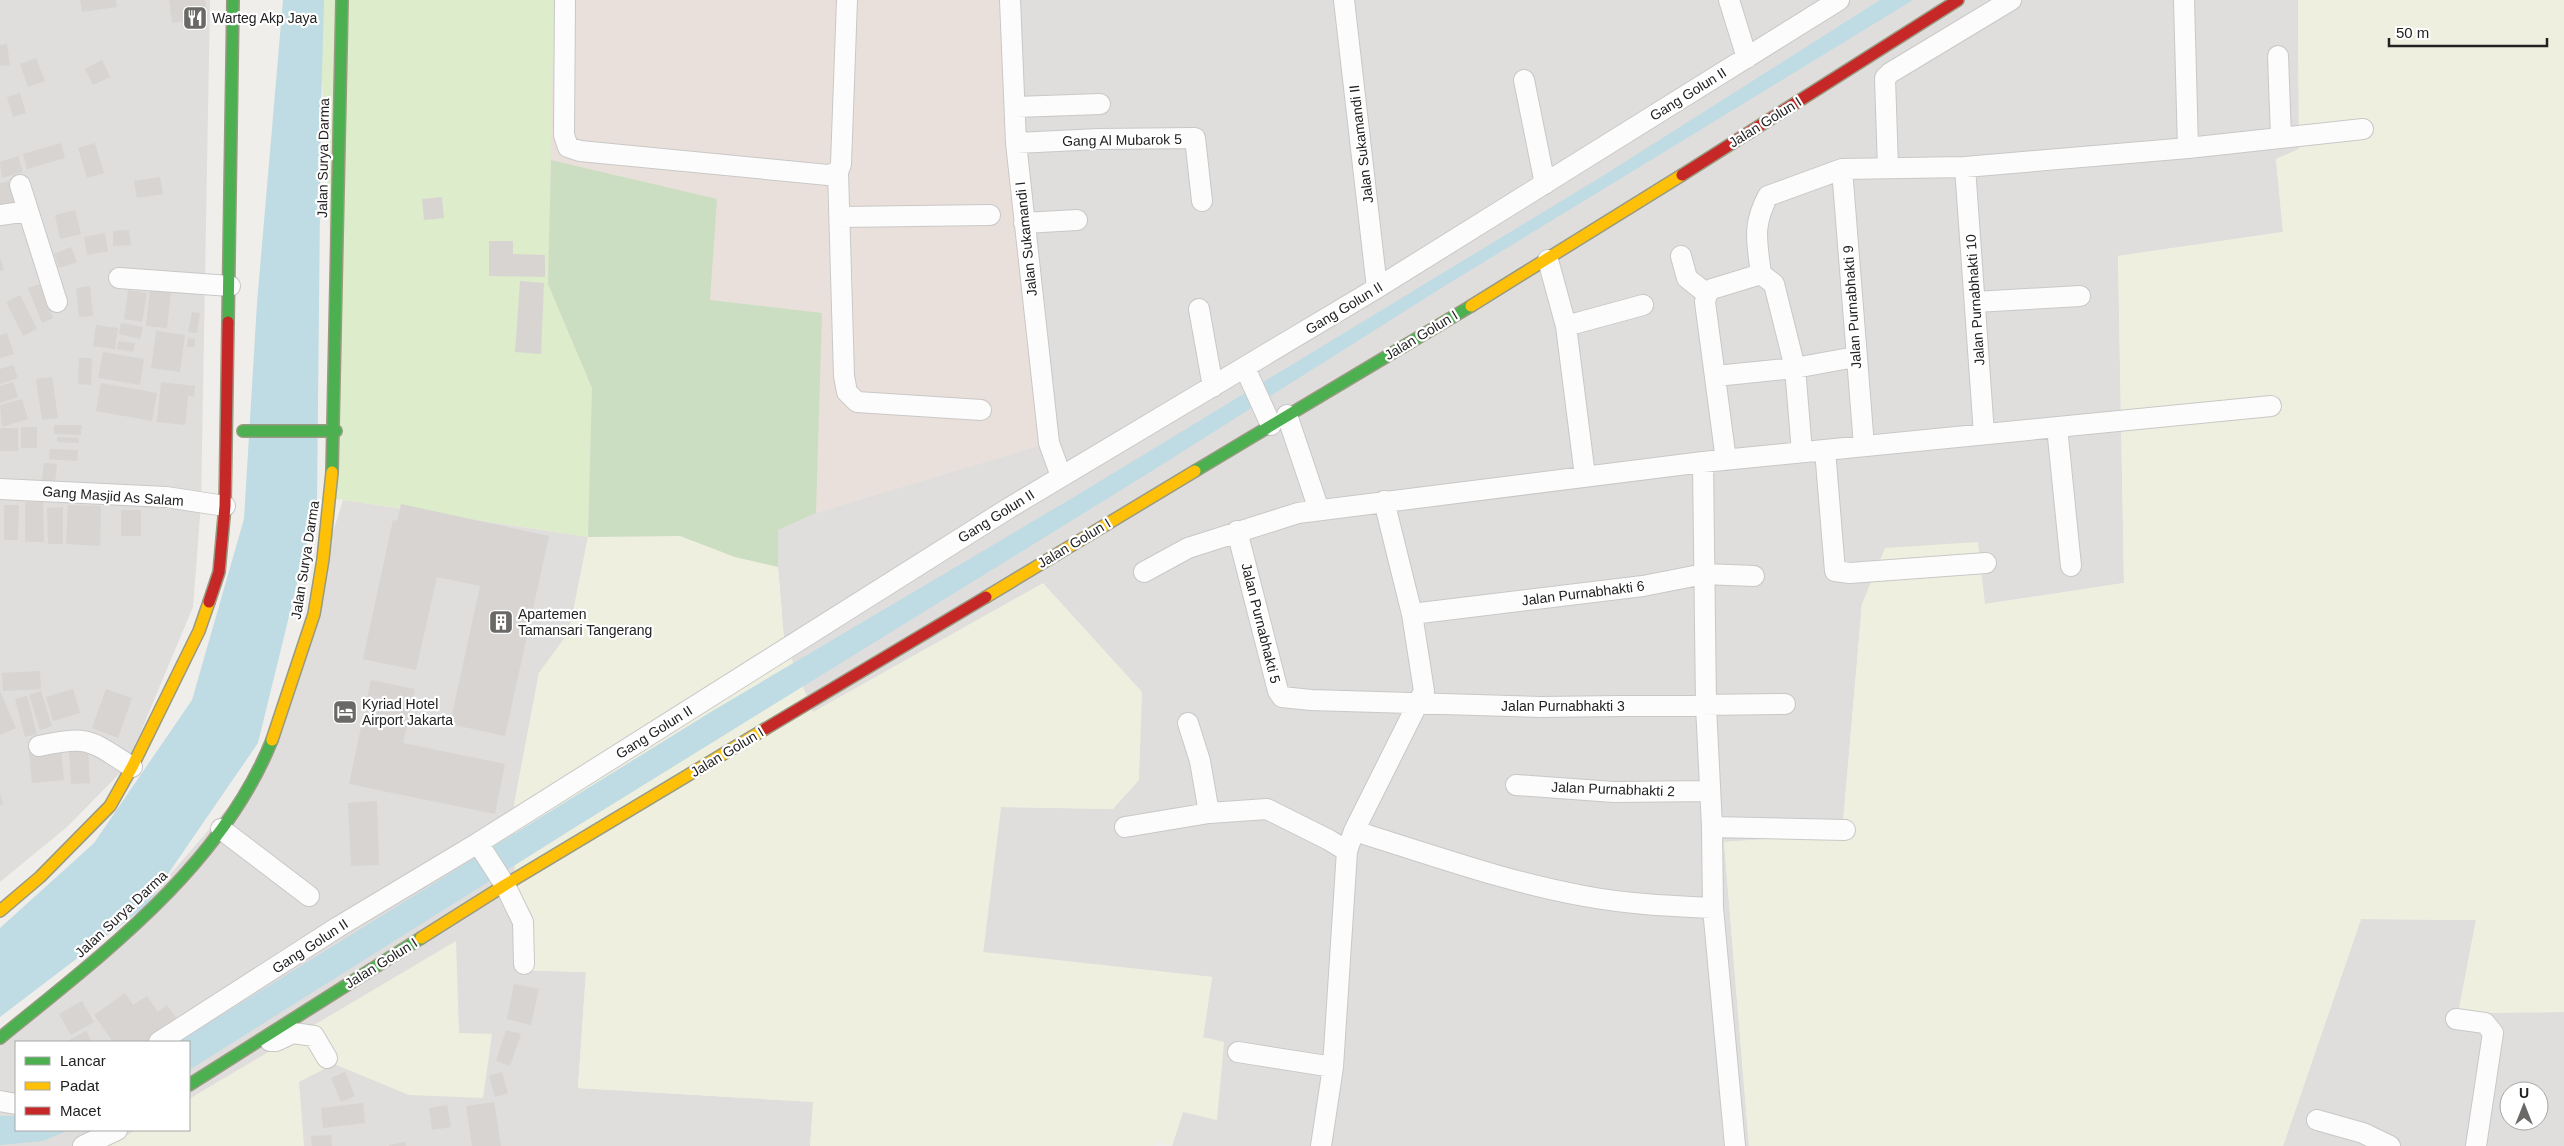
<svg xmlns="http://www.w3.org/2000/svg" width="2564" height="1146" font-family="Arial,sans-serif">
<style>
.residential{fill:#dfdedc;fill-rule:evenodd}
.military{fill:#eae0db}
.farmland{fill:#efefdf}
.grass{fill:#ddeccb}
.forest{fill:#cbdec1}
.water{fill:#bfdbe3}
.building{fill:#d7d4d2}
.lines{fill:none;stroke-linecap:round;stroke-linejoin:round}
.street-casing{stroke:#c9c8c7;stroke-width:22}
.fast-casing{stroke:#999a82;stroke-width:14}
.slow-casing{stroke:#999a82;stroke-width:14}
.jam-casing{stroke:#999a82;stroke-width:14}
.street{stroke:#fdfcfc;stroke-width:20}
.fast{stroke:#4caf50;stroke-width:11}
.slow{stroke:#ffc107;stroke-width:11}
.jam{stroke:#c62828;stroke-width:11}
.labels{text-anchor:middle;stroke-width:4.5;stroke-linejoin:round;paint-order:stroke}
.poi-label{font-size:14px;fill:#222;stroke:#fff;text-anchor:start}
.street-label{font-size:14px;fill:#222;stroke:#fff}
</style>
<rect width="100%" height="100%" fill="#f0eeeb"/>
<!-- residential -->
<path class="residential" d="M0,0H210L201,504L193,607L126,767L67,827L0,882Z
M554,0H2298L2299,149L2276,159L2283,232L2118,256L2124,583L1985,604H1862L1842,834L1724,842L1749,1146H1172L1183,1111L1217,1120L1203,1037L1212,977L983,953L1001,807L1113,809L813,712L784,640L778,567V530L815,513Z
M343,500L588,537L569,632L539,673L514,805L516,970L586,972L578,1088L814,1102L810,1146H0V1038L106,949L256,775ZM16,1042H189V1130H16Z
M2361,919L2476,920L2459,1013L2564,1012V1146H2283ZM2509,1091H2539V1121H2509Z"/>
<!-- military -->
<path class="military" d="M356,0H1002L1042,445L816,513L778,530V567L735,557L680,536L588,537L343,500Z"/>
<!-- farmland -->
<path class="farmland" d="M2298,0H2564V1012L2458,1013L2476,920L2361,919L2283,1146H1749L1724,842L1842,834L1862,604L1885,548L1978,542L1985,604L2124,583L2118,256L2283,232L2276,159L2299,149Z
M680,536L735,557L778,567L784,640L813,712L1043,583L1142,692L1139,780L1113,809L1001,807L983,952L1212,977L1203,1037L1224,1042L1217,1120L1183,1112L1172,1146L1156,1140L1154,1146H810L813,1102L578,1088L586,972L516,970L514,805L539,673L569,632L588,537Z
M456,941L459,1033L492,1034L483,1098L409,1095L334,1064L299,1082L304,1146H108L136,1130H189V1099Z"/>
<!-- grass -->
<path class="grass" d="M321,0H554L548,284L592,388L588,537L331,498L330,246L321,57Z"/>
<!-- forest -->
<path class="forest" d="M551,160L717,199L710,300L822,313L816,513L778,530V567L735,557L680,536L588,537L592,388L548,284Z"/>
<!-- water -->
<path class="water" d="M283,0H324L321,108L317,502L258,743L146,906L0,1017V928L94,843L192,700L244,519L257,303Z
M1880,0H1913L1443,287L1147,474L574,828L189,1070V1042H178L714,710L1074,497L1609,172Z
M0,1116H16V1130H69L43,1141L0,1145Z"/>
<!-- building -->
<path class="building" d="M80,0H116L117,7L82,12Z
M169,0H205L208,18L172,23Z
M7,44L10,65L0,66V45Z
M36,58L45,81L28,87L20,64Z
M102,60L110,77L93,85L85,69Z
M20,93L26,113L13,117L7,97Z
M61,143L65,158L27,169L23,154Z
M95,143L104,173L87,178L78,148Z
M18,156L23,172L2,178L0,162Z
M160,177L163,194L137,198L134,181Z
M9,181L15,204L0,207V183Z
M442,197L444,218L424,220L422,199Z
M75,210L81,234L60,239L55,215Z
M129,230L131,245L113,246V231Z
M105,233L108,251L87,255L84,237Z
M489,241H513V254L545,255V277L489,276Z
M71,247L77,262L59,268L54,254Z
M0,257L4,270L0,271Z
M520,281L544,283L541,354L515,352Z
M151,282L172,284L167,328L146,326Z
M40,284L53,318L42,323L28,288Z
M90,286L93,316L79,317L76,288Z
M128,290L147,293L142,322L124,319Z
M20,295L37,329L23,336L6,302Z
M192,312L200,313L197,333L188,332Z
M121,323L143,327L140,339L119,334Z
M96,325L118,328L115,349L93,346Z
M156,331L185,335L180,372L151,368Z
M7,333L14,354L0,358V335Z
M188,338L195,339V347H187Z
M118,341L135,343L133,352L117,349Z
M103,352L144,359L140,385L98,378Z
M79,358H92L91,385L78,384Z
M13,365L18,378L0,384V369Z
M52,377L58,418L42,420L36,379Z
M13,382L18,397L0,403V386Z
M161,382L195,386L194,397L188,396L185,425L157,422Z
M101,383L157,393L152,421L96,411Z
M22,399L28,419L2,427L0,405Z
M54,425H82L81,435L54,434Z
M21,427H37V448H21Z
M0,428H18V451H0Z
M57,437L79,438V443L57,442Z
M50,449L78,450L77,461L49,459Z
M44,463L57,464L54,491L41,489Z
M25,502H43L44,542H25Z
M401,504L549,536L505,736L450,724L480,586L437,577L416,670L363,659L393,520L397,521Z
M4,505H19L18,540H4Z
M68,505L101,506L100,546L66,544Z
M63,507V544H48L47,508Z
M121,510H141V536H121Z
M40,671L41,689L3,691L2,673Z
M371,680L415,689L403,743L505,764L495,814L349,784Z
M73,689L80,713L53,721L46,697Z
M106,689L132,698L118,738L92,728Z
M0,691L16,728L0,735Z
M41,691L52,726L40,730L29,695Z
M27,696L37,734L25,737L15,699Z
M61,749L64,780L32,783L29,752Z
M88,749L90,783L71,784L69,751Z
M0,793L3,805H0Z
M377,801L379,865L351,866L348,803Z
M514,984L539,989L531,1025L507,1019Z
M125,993L133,1005L147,996L158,1012L167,1005L179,1022L149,1042H113L94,1015Z
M82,1001L94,1022L71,1035L59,1014Z
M506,1030L521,1034L510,1066L496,1061Z
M86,1031L92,1042H68L67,1041Z
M345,1072L355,1096L341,1102L331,1078Z
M502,1072L508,1093L495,1097L489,1076Z
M494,1102L501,1146H472L466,1106Z
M363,1103L365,1123L323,1128L321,1108Z
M447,1105L451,1127L432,1130L429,1108Z
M331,1135L332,1146H312L311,1136Z
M405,1142L406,1146H389V1145Z"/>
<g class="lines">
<defs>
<path id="street" d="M565,0L564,135L568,147L580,151L828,175L838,172
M847,0L841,164L838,172L844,376L847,392L857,402L981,410
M1010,0L1016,143L1049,443L1061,476
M1344,0L1377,288
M1729,0L1747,58
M2184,0L2188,148
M2278,56L2281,137
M1524,80L1545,184
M1015,107L1100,104
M1016,143L1099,139L1195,138L1202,201
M1965,167L1984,434
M1888,168L1885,78L1890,73L2011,0
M1842,169L1864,446
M20,185L57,302
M0,215L28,211
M840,217L990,215
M1024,223L1077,220
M1681,256L1687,278L1707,294
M1548,260L1566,326L1585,476
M119,278L230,286
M1975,302L2080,296
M1199,309L1213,387
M1566,326L1643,305
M1245,368L1271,425
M1716,376L1795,368L1855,357
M1287,415L1319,510
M2057,427L2071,566
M1825,450L1835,571L1850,573L1986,563
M1802,452L1795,368L1774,284L1761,274C1757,241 1752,226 1768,196L1842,169L1965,167L2188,148L2363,129
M1726,460L1705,302L1707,294L1712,289L1761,274
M1703,462L1706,706L1712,827L1713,908L1735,1146
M0,489L166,497L225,506
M1237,531L1278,691L1282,697L1311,700L1541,707L1785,704
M1144,572L1188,548L1298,513L1703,462L2271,406
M1412,614L1643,586L1704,574L1754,576
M1188,723L1200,761L1209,813
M39,746C90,735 89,740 132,767
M1516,785L1614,792L1710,791
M1125,827L1209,813L1267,809L1329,840L1347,851
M1712,827L1845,830
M221,829L309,896
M1354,831C1430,854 1506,882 1584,896C1626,904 1670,906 1713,908
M478,843L505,885L523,922L524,964
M2456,1019L2485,1023L2493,1033L2476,1146
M270,1041H276L293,1033L314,1036L327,1058
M159,1042L338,927L478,843L1009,508L1377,288L1839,0
M1238,1052L1333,1067
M0,1101L16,1104
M2317,1120L2363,1133L2390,1146
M83,1146L117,1130
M1321,1146L1333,1067L1347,851L1354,831L1424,691L1412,614L1384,501"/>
<path id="fast" d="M228,322L233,0
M243,431H336
M1195,471L1471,306
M332,472L342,0
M0,1038C103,954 221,867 272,740
M189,1085L421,938"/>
<path id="slow" d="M1471,306L1682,175
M986,597L1195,471
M272,740L314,614L323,559L332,472
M0,911L40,877L110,806L132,767L199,631L209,602
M421,938L505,885L765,729"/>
<path id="jam" d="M1682,175L1958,0
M209,602L219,572L225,506L228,322
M765,729L986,597"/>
</defs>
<!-- street casing -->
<use href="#street" class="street-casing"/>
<!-- fast casing -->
<use href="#fast" class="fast-casing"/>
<!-- slow casing -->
<use href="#slow" class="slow-casing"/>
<!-- jam casing -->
<use href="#jam" class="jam-casing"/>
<!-- street -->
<use href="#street" class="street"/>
<!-- fast -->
<use href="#fast" class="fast"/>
<!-- slow -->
<use href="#slow" class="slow"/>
<!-- jam -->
<use href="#jam" class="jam"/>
</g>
<!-- icons -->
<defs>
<symbol id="restaurant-square" viewBox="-11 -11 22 22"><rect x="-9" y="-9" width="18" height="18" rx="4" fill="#6a6968" stroke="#fff"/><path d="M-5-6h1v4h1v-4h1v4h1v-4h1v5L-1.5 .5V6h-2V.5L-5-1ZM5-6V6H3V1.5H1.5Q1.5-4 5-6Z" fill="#fff"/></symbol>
<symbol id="building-square" viewBox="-11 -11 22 22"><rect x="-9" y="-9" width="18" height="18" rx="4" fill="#6a6968" stroke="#fff"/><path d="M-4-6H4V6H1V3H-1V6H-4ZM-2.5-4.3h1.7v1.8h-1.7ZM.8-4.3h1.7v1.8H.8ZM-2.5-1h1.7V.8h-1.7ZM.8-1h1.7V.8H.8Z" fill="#fff"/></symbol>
<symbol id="hotel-square" viewBox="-11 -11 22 22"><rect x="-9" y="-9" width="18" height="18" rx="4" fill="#6a6968" stroke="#fff"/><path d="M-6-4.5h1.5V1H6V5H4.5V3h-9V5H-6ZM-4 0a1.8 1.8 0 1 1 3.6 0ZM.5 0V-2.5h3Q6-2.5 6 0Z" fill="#fff"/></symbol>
</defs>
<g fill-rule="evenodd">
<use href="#restaurant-square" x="181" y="4" width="28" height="28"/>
<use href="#building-square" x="487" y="608" width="28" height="28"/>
<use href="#hotel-square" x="331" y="698" width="28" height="28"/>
</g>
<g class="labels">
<!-- poi labels -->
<g class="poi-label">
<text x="212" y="23">Warteg Akp Jaya</text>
<text x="518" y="619">Apartemen<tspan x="518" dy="16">Tamansari Tangerang</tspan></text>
<text x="362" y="709">Kyriad Hotel<tspan x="362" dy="16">Airport Jakarta</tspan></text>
</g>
<!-- street labels -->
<g class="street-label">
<text transform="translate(1688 94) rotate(-32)" y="5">Gang Golun II</text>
<text transform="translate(1765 122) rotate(-32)" y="5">Jalan Golun I</text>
<text transform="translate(1122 140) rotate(-1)" y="5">Gang Al Mubarok 5</text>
<text transform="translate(1361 144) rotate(-97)" y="5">Jalan Sukamandi II</text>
<text transform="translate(323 158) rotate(-89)" y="5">Jalan Surya Darma</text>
<text transform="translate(1026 239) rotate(-96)" y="5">Jalan Sukamandi I</text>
<text transform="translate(1975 300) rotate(-94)" y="5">Jalan Purnabhakti 10</text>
<text transform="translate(1852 307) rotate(-94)" y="5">Jalan Purnabhakti 9</text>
<text transform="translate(1344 308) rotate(-31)" y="5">Gang Golun II</text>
<text transform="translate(1421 335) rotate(-31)" y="5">Jalan Golun I</text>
<text transform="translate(113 496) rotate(4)" y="5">Gang Masjid As Salam</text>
<text transform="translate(996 516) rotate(-32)" y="5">Gang Golun II</text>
<text transform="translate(1074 543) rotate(-31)" y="5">Jalan Golun I</text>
<text transform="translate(305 560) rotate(-81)" y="5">Jalan Surya Darma</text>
<text transform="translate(1583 593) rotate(-7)" y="5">Jalan Purnabhakti 6</text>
<text transform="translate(1261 623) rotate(76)" y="5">Jalan Purnabhakti 5</text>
<text x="1563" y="711">Jalan Purnabhakti 3</text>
<text transform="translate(654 732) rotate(-32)" y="5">Gang Golun II</text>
<text transform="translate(727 752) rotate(-31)" y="5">Jalan Golun I</text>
<text transform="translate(1613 789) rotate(2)" y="5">Jalan Purnabhakti 2</text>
<text transform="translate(121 914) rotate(-43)" y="5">Jalan Surya Darma</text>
<text transform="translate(310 946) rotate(-33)" y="5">Gang Golun II</text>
<text transform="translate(381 963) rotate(-32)" y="5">Jalan Golun I</text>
</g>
</g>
<!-- legend -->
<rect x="15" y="1041" width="175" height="90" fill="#ffffff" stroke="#a7a7a7"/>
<rect x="25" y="1057" width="25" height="8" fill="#4caf50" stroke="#a7a7a7"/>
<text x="60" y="1066" font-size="15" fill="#222222">Lancar</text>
<rect x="25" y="1082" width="25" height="8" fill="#ffc107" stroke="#a7a7a7"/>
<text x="60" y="1091" font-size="15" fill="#222222">Padat</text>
<rect x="25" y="1107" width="25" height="8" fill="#c62828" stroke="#a7a7a7"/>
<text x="60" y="1116" font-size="15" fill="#222222">Macet</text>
<!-- north arrow -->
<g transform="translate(2524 1106)"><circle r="24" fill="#ffffff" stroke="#a7a7a7"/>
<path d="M0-4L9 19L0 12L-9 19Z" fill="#6a6968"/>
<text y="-8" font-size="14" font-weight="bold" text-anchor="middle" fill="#222222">U</text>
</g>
<!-- scale -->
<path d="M2389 38v8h158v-8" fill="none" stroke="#222222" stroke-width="2.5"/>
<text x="2396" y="38" font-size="15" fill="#222222" stroke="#ffffff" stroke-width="4" paint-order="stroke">50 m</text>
</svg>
